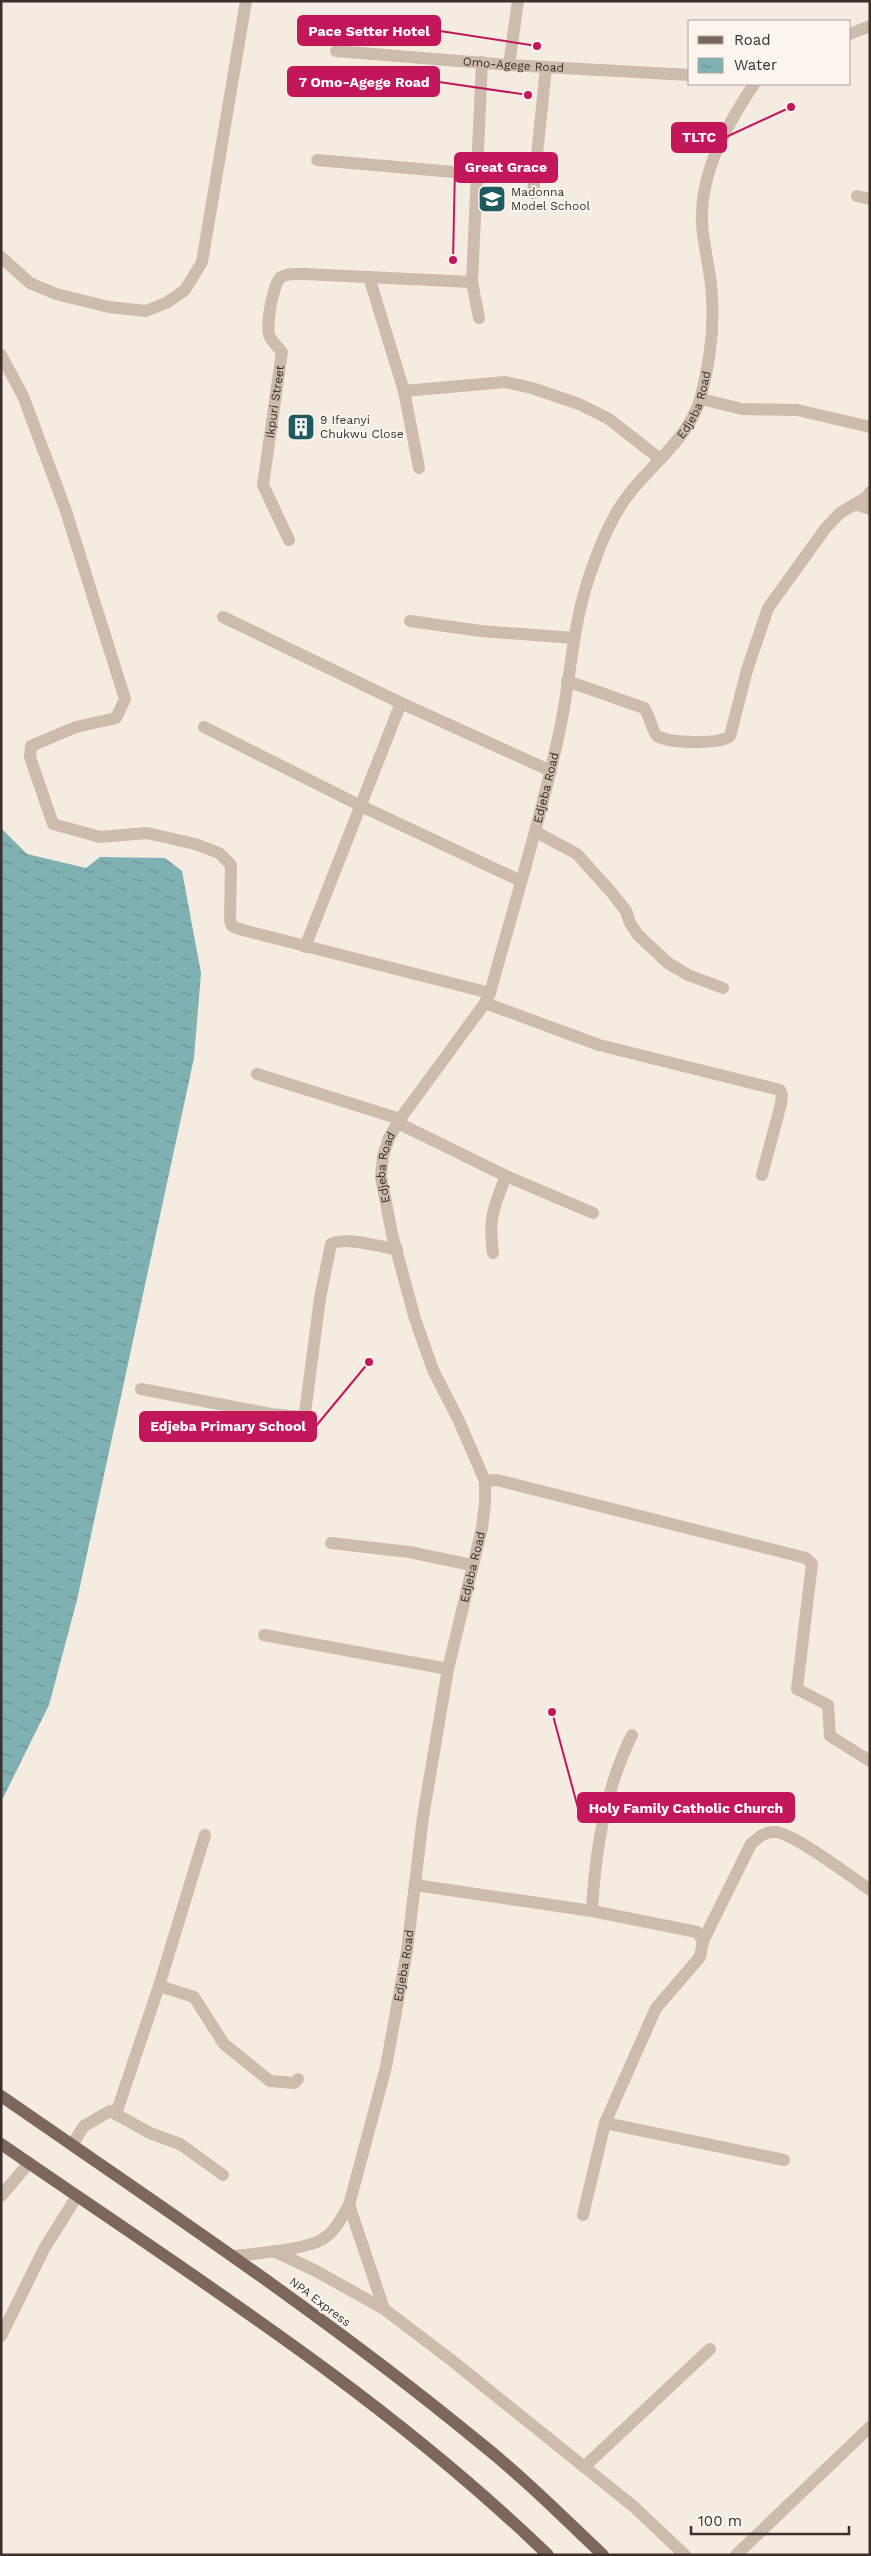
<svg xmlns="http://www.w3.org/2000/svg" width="871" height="2556" font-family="'Work Sans',sans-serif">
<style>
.water{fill:url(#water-ripples)}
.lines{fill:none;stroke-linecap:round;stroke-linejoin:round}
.minor{stroke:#cdbbac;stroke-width:12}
.primary{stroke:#7d675c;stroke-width:12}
.labels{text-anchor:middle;stroke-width:4;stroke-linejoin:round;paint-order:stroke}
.street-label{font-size:12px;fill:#3b302b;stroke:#fbf5ee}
.poi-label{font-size:12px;fill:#3b302b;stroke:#fbf5ee;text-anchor:start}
.leader{fill:none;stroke:#c2185b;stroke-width:2}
.callout-dot{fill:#c2185b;stroke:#fbf5ee;stroke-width:2}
.callout{fill:#c2185b;stroke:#c2185b;stroke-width:2}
.callout-label{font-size:14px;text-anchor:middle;font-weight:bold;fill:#fff}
</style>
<defs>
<pattern id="water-ripples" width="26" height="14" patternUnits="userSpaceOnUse" patternTransform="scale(1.25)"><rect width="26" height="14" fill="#7fb0b2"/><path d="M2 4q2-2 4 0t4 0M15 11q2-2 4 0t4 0" fill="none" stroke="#699091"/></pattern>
</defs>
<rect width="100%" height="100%" fill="#f4ebe1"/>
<!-- water -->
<path class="water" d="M1,828L27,854L86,868L100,857L165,858L182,871L201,973L194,1058L77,1600L49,1705L1,1802Z"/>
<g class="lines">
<!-- minor -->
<g class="minor">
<path d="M850,34L870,26"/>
<path id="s1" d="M336,51L509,65L690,75"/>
<path d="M509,65L518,1"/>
<path d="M317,160L477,174"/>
<path d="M533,193L546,68"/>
<path d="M857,196L870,199"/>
<path d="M1,257L30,283L56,294L109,307L146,311L166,303L185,290L202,262L246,1"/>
<path d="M369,277L404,391L419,468"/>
<path d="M479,318L472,282L482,62"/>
<path d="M1,355L23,396L65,508L125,699L116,718L76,727L31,746L30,757L53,824L100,837L147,833L195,844L219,853L231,865L230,920L232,926L239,929L490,993"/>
<path d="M404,391L505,382L532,388L579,404L609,419L660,459"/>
<path d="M701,399L742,409L797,410L870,427"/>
<path d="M855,504L870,509"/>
<path id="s2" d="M289,540L263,485L282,352C279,348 272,342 270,337C265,328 273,283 281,277C287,273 298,274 304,274L472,282"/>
<path d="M223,617L401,703L551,771"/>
<path d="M410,621L481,631L574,638"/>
<path d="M567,681L644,708C649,714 653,733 657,736C669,743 718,745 730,736L747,670L768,608L825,529L840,513L867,497L870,492"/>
<path d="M204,727L361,806L521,881"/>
<path d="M536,832L577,854L612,893L626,911L630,923L638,935L668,963L688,975L723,988"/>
<path d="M305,947L401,703"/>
<path d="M485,1003L599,1045L780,1090L782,1095L781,1104L762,1175"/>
<path d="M257,1074L400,1119"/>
<path d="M398,1123L506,1176L593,1213"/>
<path d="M493,1253C488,1218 494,1207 506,1176"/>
<path d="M141,1389L271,1414L302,1417L305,1413L320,1298L331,1244C345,1236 380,1247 397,1249"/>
<path d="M485,1481L497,1480L806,1558L812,1564L797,1689L828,1705L830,1736L870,1761"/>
<path d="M331,1543L409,1552L472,1565"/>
<path d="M264,1635L448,1669"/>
<path d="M415,1885L592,1911L697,1932L703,1941L700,1957L656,2008L605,2123L784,2160"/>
<path d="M592,1911C595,1851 605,1789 632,1735"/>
<path d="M703,1941L751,1844C758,1838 763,1832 774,1832C791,1831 853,1878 870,1890"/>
<path d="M159,1986L205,1835"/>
<path d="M116,2114L159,1986L194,1997L224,2044L270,2081L294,2083L298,2079"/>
<path d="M72,2145L84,2126L110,2111L150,2133L180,2144L223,2175"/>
<path d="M1,2196L29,2163"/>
<path d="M349,2205L384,2309"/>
<path d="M583,2215L605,2123"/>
<path d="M274,2251L316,2271L384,2309L450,2359L633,2506L685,2555"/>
<path id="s3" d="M233,2256C254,2254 301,2250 319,2241C334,2234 341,2219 349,2205L386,2067L407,1951L423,1817L448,1669L482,1528L485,1503V1481L459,1421L433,1370L415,1319L392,1234L381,1177L383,1156L389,1138L400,1119L485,1003L490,993C514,905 541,818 560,729C572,671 572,620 594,563C602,540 614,513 629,494C653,463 691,436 701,396C710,362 715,321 711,285C709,265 703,243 702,223C700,171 727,125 754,84"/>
<path d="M1,2336L44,2249L77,2196"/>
<path d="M584,2467L710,2349"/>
<path d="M736,2555L870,2427"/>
</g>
<!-- primary -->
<path class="primary" d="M1,2096C163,2208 327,2317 479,2442C523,2477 563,2517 603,2555
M1,2144C188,2273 384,2396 548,2555"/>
</g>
<!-- icons -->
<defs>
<symbol id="school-square" viewBox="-11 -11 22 22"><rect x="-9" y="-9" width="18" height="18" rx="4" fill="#1f5a5e" stroke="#fbf5ee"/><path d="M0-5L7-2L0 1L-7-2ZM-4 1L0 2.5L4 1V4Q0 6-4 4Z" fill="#fff"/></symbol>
<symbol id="building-square" viewBox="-11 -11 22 22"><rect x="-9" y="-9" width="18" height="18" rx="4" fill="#1f5a5e" stroke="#fbf5ee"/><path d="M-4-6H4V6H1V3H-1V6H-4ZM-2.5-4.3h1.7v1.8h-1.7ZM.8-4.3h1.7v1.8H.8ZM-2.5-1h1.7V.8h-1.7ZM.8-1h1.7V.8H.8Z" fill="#fff"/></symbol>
</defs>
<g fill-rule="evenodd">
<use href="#school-square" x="476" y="183" width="32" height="32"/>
<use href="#building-square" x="285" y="411" width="32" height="32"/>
</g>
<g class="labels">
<!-- street labels -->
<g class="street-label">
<text dy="4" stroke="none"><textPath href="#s1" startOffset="178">Omo-Agege Road</textPath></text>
<text dy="4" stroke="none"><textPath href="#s2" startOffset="145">Ikpuri Street</textPath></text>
<text dy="4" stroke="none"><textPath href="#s3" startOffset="2046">Edjeba Road</textPath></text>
<text dy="4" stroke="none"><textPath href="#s3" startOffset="1626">Edjeba Road</textPath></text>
<text dy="4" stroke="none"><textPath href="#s3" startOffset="1206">Edjeba Road</textPath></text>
<text dy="4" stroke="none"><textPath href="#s3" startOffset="786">Edjeba Road</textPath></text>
<text dy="4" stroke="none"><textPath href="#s3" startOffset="381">Edjeba Road</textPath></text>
<text transform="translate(320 2302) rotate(37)" y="4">NPA Express</text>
</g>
<!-- poi labels -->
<g class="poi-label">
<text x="511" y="196">Madonna<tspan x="511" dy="14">Model School</tspan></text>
<text x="320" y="424">9 Ifeanyi<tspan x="320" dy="14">Chukwu Close</tspan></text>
</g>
</g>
<!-- callouts -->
<path class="leader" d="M537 46L440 31M528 95L439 82M791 107L726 137M453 260L455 167M369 1362L316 1426M552 1712L578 1808"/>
<g class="callout-dot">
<circle cx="537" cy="46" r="5"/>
<circle cx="528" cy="95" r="5"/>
<circle cx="791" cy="107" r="5"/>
<circle cx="453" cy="260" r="5"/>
<circle cx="369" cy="1362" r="5"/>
<circle cx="552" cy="1712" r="5"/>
</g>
<g class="callout">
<rect x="298" y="16" width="142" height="29" rx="5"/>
<rect x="288" y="67" width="151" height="29" rx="5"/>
<rect x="672" y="123" width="54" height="29" rx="5"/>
<rect x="455" y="153" width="102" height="29" rx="5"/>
<rect x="140" y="1412" width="176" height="29" rx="5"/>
<rect x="578" y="1793" width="216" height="29" rx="5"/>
</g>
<g class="callout-label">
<text x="369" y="36">Pace Setter Hotel</text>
<text x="364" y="87">7 Omo-Agege Road</text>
<text x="699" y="142">TLTC</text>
<text x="506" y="172">Great Grace</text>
<text x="228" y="1431">Edjeba Primary School</text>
<text x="686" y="1813">Holy Family Catholic Church</text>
</g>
<!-- border -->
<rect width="871" height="2556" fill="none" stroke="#3b302b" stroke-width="5"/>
<!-- legend -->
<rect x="688" y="20" width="162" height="65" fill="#fbf5ee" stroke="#aea6a0"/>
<rect x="698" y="36" width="25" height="8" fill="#7d675c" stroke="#aea6a0"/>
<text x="734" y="45" font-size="15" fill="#3b302b">Road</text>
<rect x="698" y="58" width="25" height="15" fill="url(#water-ripples)" stroke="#aea6a0"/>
<text x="734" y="70" font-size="15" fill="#3b302b">Water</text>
<!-- scale -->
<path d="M691 2526v8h158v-8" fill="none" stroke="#3b302b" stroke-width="2.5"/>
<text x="698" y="2526" font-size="15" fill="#3b302b" stroke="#fbf5ee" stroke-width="4" paint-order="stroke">100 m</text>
</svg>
